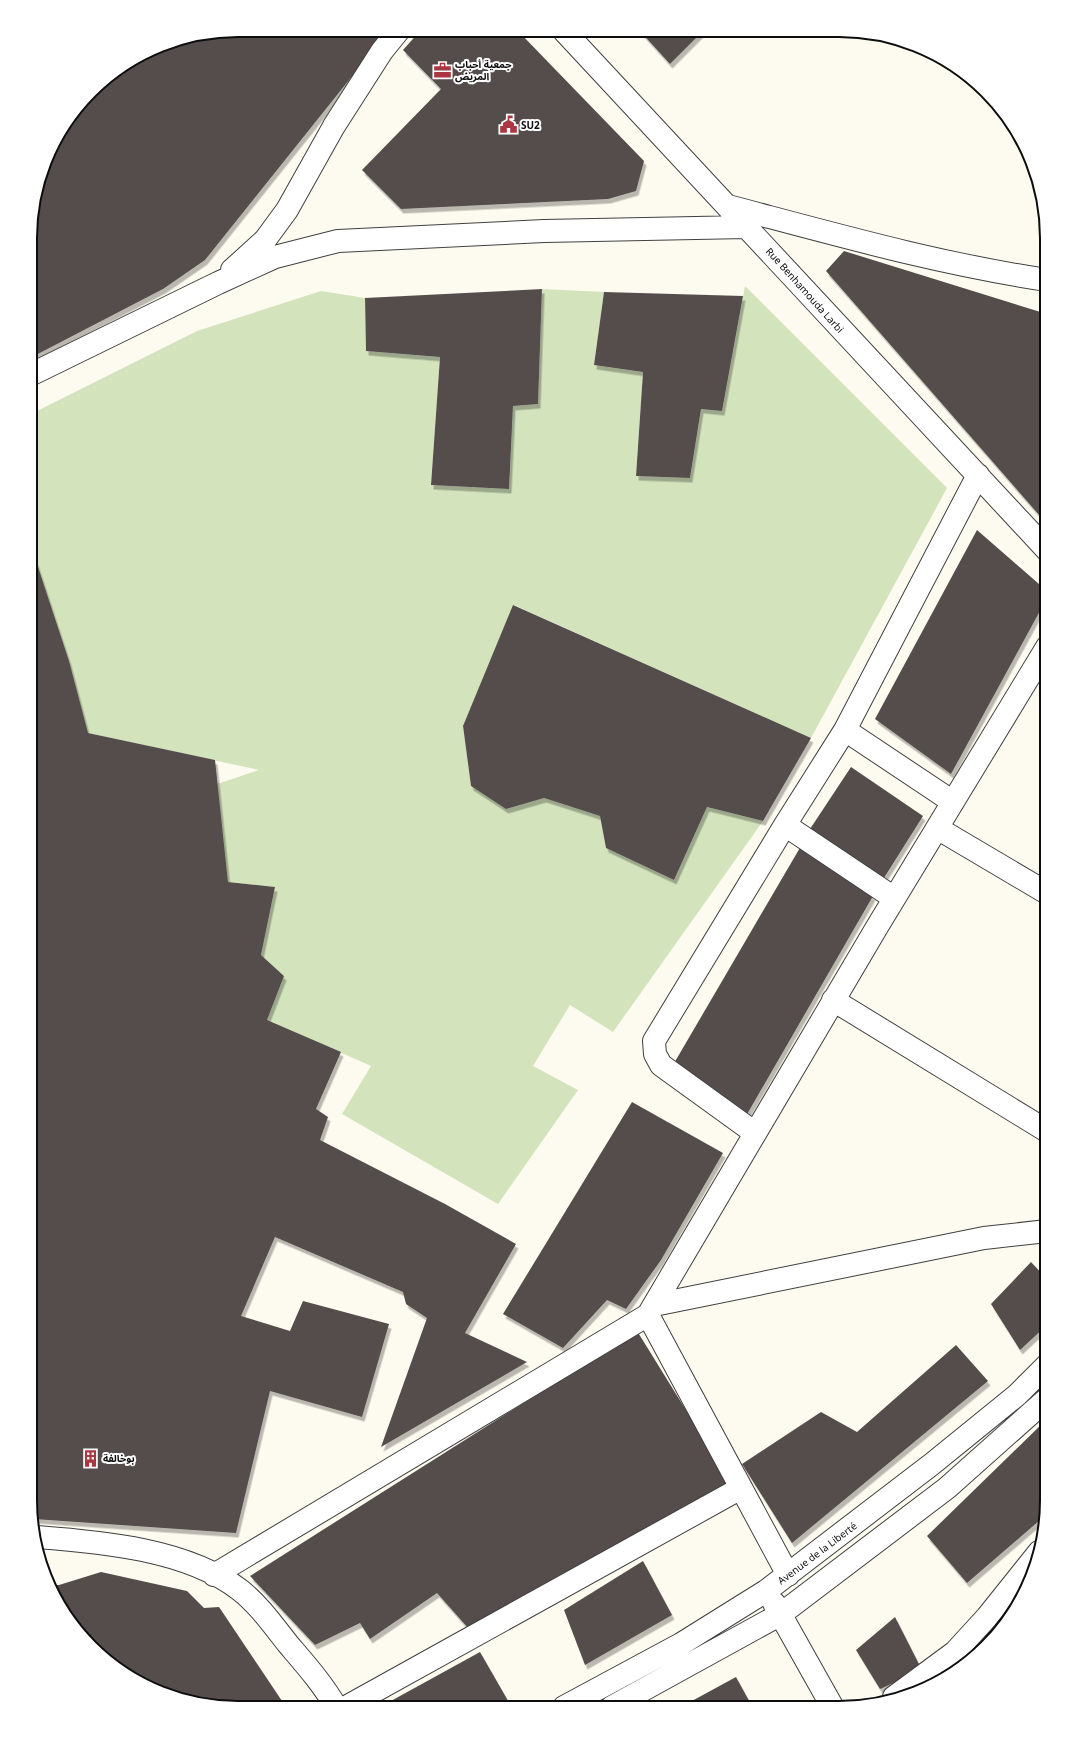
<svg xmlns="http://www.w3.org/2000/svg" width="1077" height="1738" font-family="Georgia,'Noto Sans Arabic',serif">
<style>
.green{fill:#d3e4bd}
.building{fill:#544e4b;filter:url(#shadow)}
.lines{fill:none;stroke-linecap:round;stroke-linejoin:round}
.minor-casing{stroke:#404040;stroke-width:24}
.minor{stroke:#fff;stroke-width:22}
.labels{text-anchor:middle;stroke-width:4;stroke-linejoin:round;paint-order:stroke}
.poi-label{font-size:10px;font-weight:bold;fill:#0d0d0d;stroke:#fff;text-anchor:start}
.street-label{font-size:10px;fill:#0d0d0d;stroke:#fff}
.rim{fill:none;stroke:#0d0d0d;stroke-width:2}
</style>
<defs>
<filter id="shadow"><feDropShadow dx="2.5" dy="4.5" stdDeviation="0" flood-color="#0004"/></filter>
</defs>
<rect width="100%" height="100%" fill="#fdfaef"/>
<!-- green -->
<path class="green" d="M745,286L947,488L811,738L514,605L463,726L471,786L506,808L544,798L600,816L606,848L674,880L707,807L763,821L613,1032L570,1005L533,1066L578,1090L498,1204L342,1114L371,1066L267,1020L284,976L261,955L275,887L228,882L217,784L259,770L88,733L31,562V414L197,331L321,291L365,298L366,351L440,357L431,485L509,489L513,406L538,404L542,289L604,292L594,365L643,372L636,476L690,478L701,409L722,411Z"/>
<!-- building -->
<path class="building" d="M238,30H389L205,260L163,289L32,357V211L52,146L101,82L158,46Z
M420,31H518L644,161L636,191L608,199L401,209L362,170L441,89L403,50Z
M640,31H703L670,64Z
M844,251L1047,314V524L826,271Z
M542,289L538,404L513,406L509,489L431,485L440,357L366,351L365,298Z
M604,292L743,296L722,411L701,409L690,478L636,476L643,372L594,365Z
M977,530L1047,591V598L951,774L875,719Z
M36,561L69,661L88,733L215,760L228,882L275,887L261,955L284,976L267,1020L341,1052L316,1109L328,1117L320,1140L445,1204L516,1244L465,1333L527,1362L381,1447L427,1318L406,1304L403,1292L275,1237L241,1316L290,1331L303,1301L389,1324L362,1417L270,1391L236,1533L34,1519L30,1500L31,928L37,912L31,896V562Z
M513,605L811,738L763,821L707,807L674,880L606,848L600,816L544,798L506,809L471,786L463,726Z
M851,767L923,816L882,881L810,829Z
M801,846L873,896L746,1116L673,1065Z
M632,1102L723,1153L661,1260L626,1309L607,1300L563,1348L503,1314Z
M1031,1262L1047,1279V1325L1020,1350L991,1304Z
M637,1331L731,1483L469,1629L437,1593L370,1639L360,1623L315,1645L250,1576Z
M956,1345L988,1381L792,1543L742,1464L821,1412L857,1432Z
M1047,1419V1514L967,1583L927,1536Z
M643,1561L672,1615L585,1665L564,1610Z
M101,1572L187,1591L204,1608L219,1607L284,1704L280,1706H211L158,1692L111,1665L73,1627L49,1585H59Z
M895,1617L922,1670L880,1689L856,1650Z
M480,1652L511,1706L509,1707H380Z
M736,1677L753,1708H679Z"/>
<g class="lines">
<defs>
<path id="minor" d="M564,31L1047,550
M728,206C834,234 939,264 1047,280
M232,270L265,240L287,210L334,126L382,51L399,30
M32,374L218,283L275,257L338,241L544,231L746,227
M845,730L953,802
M785,825L894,898
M937,828L1047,893
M833,1000L1047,1131
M755,1133L661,1065L655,1054L654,1041L785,825L845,730L978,475
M654,1305L984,1238L1047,1231
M648,1315L788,1575
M37,1537C101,1542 187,1549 240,1590C259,1605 273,1625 288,1644C305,1664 323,1684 336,1707
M214,1575L648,1315L877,927L1047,647
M774,1603L833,1708
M894,1697L955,1652L987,1617L1039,1552
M346,1707L741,1488
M564,1707L681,1644L766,1591L932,1464L1017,1395L1047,1365
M612,1707L781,1614L947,1488L1047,1399"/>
</defs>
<!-- minor casing -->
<use href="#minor" class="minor-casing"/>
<!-- minor -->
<use href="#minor" class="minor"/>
</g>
<!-- icons -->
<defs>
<symbol id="office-bare" viewBox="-9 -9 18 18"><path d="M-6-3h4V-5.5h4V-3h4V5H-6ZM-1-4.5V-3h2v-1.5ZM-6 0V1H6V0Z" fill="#ac3641" stroke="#fff" stroke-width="2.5" paint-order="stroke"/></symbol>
<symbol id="civic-bare" viewBox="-9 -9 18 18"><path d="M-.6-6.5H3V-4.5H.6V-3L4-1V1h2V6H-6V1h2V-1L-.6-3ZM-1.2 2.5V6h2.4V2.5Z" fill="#ac3641" stroke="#fff" stroke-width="2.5" paint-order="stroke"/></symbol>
<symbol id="building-bare" viewBox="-9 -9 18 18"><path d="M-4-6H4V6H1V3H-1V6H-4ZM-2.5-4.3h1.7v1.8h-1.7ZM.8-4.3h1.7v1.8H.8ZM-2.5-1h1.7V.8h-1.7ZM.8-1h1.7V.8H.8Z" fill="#ac3641" stroke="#fff" stroke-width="2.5" paint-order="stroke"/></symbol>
</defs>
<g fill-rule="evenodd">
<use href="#office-bare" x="430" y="58" width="25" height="25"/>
<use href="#civic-bare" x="496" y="112" width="25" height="25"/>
<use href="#building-bare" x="78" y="1446" width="25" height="25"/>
</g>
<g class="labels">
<!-- poi labels -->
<g class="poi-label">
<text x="455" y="68">جمعية أحباب<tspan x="455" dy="12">المريض</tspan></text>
<text x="521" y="129">SU2</text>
<text x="103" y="1462">بوخالفة</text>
</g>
<!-- street labels -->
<g class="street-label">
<text transform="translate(805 290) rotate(48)" y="4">Rue Benhamouda Larbi</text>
<text transform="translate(817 1553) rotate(-37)" y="4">Avenue de la Liberté</text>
</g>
</g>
<!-- crop -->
<path d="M0 0H1077V1738H0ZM238 37H839A201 201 0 0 1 1040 238V1500A201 201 0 0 1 839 1701H238A201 201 0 0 1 37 1500V238A201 201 0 0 1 238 37Z" fill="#fff" fill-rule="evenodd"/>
<path class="rim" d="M238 37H839A201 201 0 0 1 1040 238V1500A201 201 0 0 1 839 1701H238A201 201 0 0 1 37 1500V238A201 201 0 0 1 238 37Z"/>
</svg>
